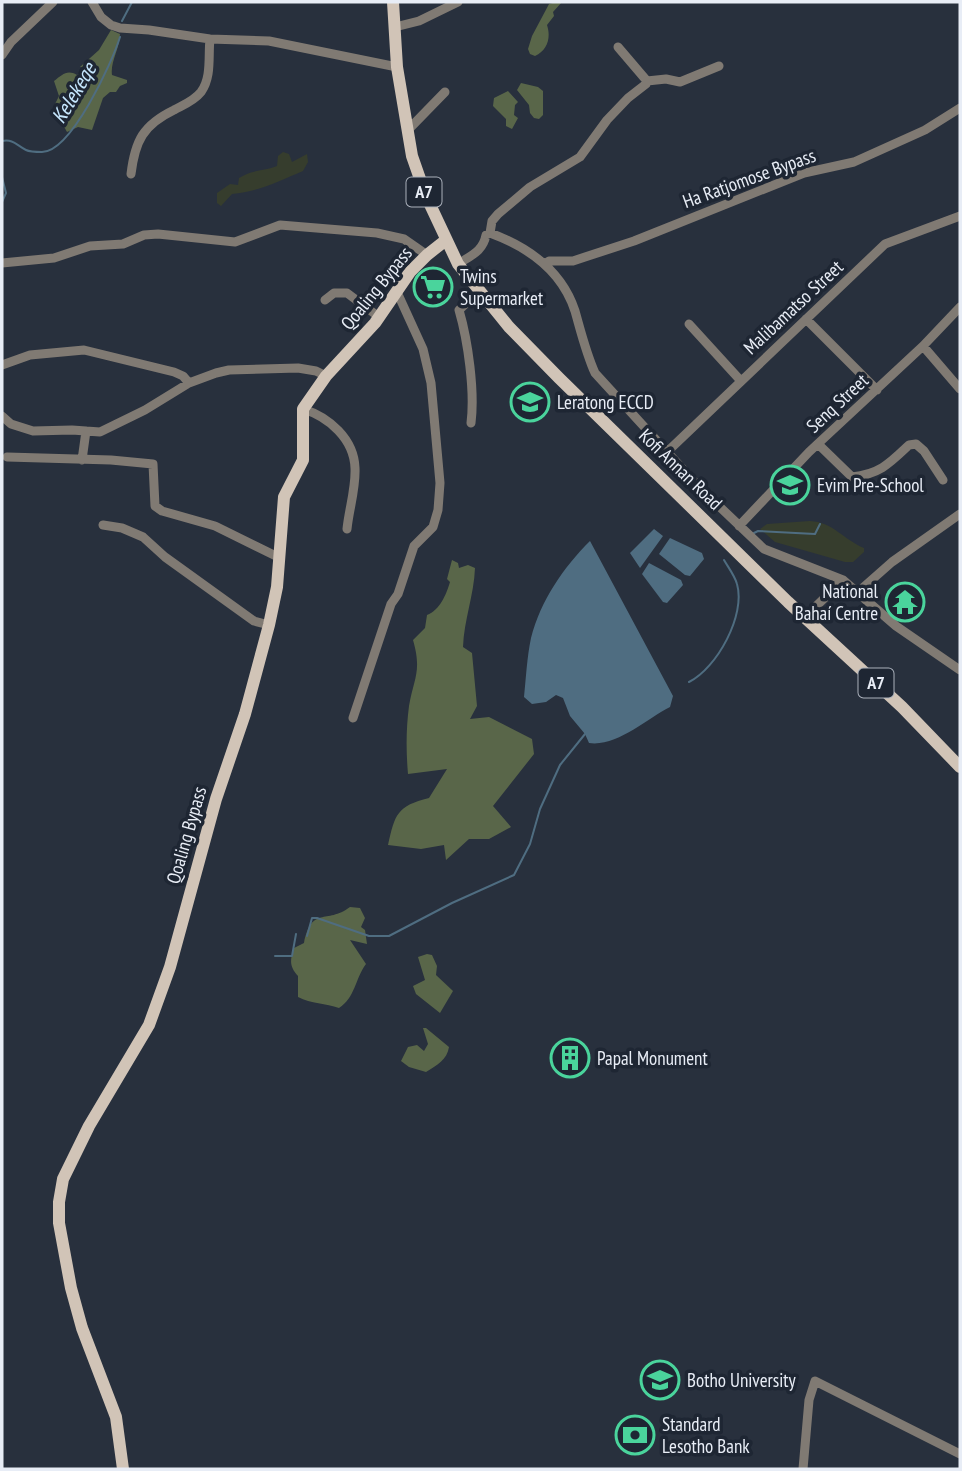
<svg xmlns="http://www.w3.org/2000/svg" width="962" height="1471" font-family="'PT Sans Narrow',sans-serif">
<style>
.green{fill:#363d2d}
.forest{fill:#596649}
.water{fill:#4f6d81}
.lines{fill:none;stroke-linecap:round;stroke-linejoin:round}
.stream{stroke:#4f6d81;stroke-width:2}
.minor{stroke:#807a73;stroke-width:9}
.major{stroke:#d1c4b7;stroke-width:12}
.labels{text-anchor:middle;stroke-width:7;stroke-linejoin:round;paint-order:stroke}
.shield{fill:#1e2633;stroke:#abb1bc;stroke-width:2}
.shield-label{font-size:18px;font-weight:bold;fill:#e8edf6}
.street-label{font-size:19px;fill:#e8edf6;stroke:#1e2633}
.poi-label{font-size:19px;fill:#e8edf6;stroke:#1e2633;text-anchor:start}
.water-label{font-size:21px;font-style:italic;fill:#c6e7fe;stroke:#1e2633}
</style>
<rect width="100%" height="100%" fill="#28303d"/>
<!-- green -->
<path class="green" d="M283,152L289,154L292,162L307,154L308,162L303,171C279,181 258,192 232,194L221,206L217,203V193L230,184L238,185L239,178C254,169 261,172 277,166L278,156Z
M810,521C833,522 844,540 864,548V552L853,562H845L775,542L760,529L767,524Z"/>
<!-- forest -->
<path class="forest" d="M556,2H562L553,12L554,16L547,25C551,37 548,50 535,56L530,54L528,49L532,36L549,4Z
M111,30L120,34C120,48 110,62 112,75L127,80V83L120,86L116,92H110L103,98L92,130L78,127L67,132L62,123L57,120L54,106L59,96L54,81C62,75 67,69 77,75L84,72L85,68L80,67L99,50Z
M521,83L538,87L543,91V115L539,119L534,118L530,113L529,105L517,90Z
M508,91L518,102L515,105L514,115L518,118L512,129L506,126V119L493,106L494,98Z
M452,560L458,563L459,568L468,565L475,568C474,595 464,620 463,647L472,653L477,706L470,719L489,717L532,739L534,754L493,806L511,827L489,839H469L446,860L444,845L421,849L388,845C395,814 397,806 429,798L447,769L408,774C406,751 406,729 409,706C414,678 422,671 413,640L425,628L427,615C440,610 446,595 450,582L447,579Z
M350,907L360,908L365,918L361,927L365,930L367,944L350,940L366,964C355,979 355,998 339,1008C326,1003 311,1004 298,997V976C289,966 290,960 294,948L304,943C312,905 326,925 350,907Z
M427,954L432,955L437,966L436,975L453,991L440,1013L416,994L413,986L425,980L418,957Z
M423,1028H426L449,1047C447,1060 437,1065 426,1072L409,1067L401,1061L408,1047L417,1045L424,1051L428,1044Z"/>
<!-- water -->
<path class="water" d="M654,529L663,536L640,568L630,553Z
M670,538L702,553L704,559L690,576L685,575L659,554Z
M590,541L673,696L670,707C646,719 617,747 589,743L585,734L570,716L563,698L556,695L546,702L532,704L524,697C526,678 527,657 531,638C541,600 563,568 590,541Z
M649,563L681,580L683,585L667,603L663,602L642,574Z"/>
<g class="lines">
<!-- stream -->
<path class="stream" d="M122,21L132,2
M2,141C14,139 16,145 26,150C30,152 38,152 42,152C71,152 112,63 120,37
M2,177L6,193L2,202
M752,534L758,531L815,534L820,524
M689,682C717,668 746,615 737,584C735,576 728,567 724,560
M307,936L312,918H317L369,936H389L452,903L514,875L530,844L540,809L560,765L585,734
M275,956H292L296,934"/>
<!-- minor -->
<path class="minor" d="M92,2L101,17L111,25L120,28L149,30L210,39L269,41L397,67
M395,27L419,21L458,2
M618,47L647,81
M2,55L11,42L53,2
M407,131L445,92
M131,174C135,141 143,125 174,110C183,105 194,101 201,92C212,77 208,56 210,39
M490,233C528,247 562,271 575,311C581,332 586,353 595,373L702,490L764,549L843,580L896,626L960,670
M2,263L54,258L90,246L123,244L144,235L158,234L235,242L280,225L377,233L404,239L427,255
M458,264C472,255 483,251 486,235L490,233L492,221L498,214L530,187L580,157L607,120L628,98L646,84L647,81L666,79L680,82L719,66
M544,264L549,261H573L585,257L634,241L804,173L854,162L925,130L960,108
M325,300L334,293H347L379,317
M806,319L877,390
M689,324L741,381
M923,346L960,389
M2,365L30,355L84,350L174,372L183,376L189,383
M303,409C329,417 354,439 355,468C356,488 349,509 347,529
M2,416L11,424L33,431L72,430L100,432L145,410L189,383L216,373L229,370L298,368L316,371L326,376
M471,423C475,391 468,341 459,310L473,297
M818,444L852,477C880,474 890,463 909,445L916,444L924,451L943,480
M668,451L885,244L960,216
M7,457L111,460L153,464L155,506L162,511L215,526L278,557
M82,460L86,431
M103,525L122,528L143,537L165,557L254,621L269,625
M739,526L809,452L923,346L960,307
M858,592L892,562L960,514
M805,617L843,580
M353,718L391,604L398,594L414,546L433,527L438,510L440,483L431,383L423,349L397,292
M803,1469L809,1400L815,1381L960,1454"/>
<!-- major -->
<path class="major" d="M393,2L397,67L412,156L426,196L458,264L509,327L559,378L788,602L902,707L960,767
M123,1469L116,1417L82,1328L71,1288L59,1223V1202L63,1179L89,1126L149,1025L170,967L216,799L245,714L269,625L277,587L284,497L303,460V409L326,376L375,323L410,272L427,255L446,240"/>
</g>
<!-- icons -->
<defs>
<symbol id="supermarket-ring" viewBox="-11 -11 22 22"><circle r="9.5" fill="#1e2633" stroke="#4ad49c" stroke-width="1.5"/><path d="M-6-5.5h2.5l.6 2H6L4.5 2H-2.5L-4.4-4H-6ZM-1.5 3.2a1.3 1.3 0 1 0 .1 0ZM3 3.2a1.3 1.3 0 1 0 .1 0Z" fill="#4ad49c"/></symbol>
<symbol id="school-ring" viewBox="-11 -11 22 22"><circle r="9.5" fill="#1e2633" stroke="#4ad49c" stroke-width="1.5"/><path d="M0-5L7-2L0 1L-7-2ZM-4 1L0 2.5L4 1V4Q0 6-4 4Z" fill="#4ad49c"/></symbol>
<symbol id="temple-ring" viewBox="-11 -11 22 22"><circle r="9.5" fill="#1e2633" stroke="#4ad49c" stroke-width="1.5"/><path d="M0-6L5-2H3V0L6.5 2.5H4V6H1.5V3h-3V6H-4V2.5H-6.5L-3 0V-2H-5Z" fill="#4ad49c"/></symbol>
<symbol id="building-ring" viewBox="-11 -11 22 22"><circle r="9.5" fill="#1e2633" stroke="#4ad49c" stroke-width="1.5"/><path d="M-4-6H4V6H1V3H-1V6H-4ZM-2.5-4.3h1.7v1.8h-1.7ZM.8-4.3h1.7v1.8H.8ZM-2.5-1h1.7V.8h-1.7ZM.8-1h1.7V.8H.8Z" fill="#4ad49c"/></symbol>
<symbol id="university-ring" viewBox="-11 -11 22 22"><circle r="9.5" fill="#1e2633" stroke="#4ad49c" stroke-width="1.5"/><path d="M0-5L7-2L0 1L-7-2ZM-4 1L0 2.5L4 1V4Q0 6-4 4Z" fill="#4ad49c"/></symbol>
<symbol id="bank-ring" viewBox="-11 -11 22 22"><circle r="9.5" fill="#1e2633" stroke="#4ad49c" stroke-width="1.5"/><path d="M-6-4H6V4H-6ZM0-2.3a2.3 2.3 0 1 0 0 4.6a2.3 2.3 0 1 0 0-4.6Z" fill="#4ad49c"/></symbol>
</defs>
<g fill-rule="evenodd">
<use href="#supermarket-ring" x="411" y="265" width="44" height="44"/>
<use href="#school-ring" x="508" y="380" width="44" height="44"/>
<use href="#school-ring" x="768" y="463" width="44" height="44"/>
<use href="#temple-ring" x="883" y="580" width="44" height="44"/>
<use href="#building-ring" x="548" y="1036" width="44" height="44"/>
<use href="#university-ring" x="638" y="1358" width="44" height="44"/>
<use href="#bank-ring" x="613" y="1413" width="44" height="44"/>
</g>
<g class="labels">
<!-- shield labels -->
<g class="shield">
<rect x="406.5" y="177.5" width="35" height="29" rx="5"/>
<rect x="858.5" y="668.5" width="35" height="29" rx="5"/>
</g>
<g class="shield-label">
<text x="424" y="198">A7</text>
<text x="876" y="689">A7</text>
</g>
<!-- street labels -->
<g class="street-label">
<text transform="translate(749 178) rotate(-20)" y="7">Ha Ratjomose Bypass</text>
<text transform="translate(376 288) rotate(-51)" y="7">Qoaling Bypass</text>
<text transform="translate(793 307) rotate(-43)" y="7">Malibamatso Street</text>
<text transform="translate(837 403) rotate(-43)" y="7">Senq Street</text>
<text transform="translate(681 469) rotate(44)" y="7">Kofi Annan Road</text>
<text transform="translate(186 835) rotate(-74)" y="7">Qoaling Bypass</text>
</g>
<!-- poi labels -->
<g class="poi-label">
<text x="460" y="283">Twins<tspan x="460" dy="22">Supermarket</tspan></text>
<text x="557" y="409">Leratong ECCD</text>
<text x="817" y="492">Evim Pre-School</text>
<text x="878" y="598" text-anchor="end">National<tspan x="878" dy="22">Bahaí Centre</tspan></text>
<text x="597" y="1065">Papal Monument</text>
<text x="687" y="1387">Botho University</text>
<text x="662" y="1431">Standard<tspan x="662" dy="22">Lesotho Bank</tspan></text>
</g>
<!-- water labels -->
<g class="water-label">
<text transform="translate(74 93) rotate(-59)" y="7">Kelekeqe</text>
</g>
</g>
<!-- border -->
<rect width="962" height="1471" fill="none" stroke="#e8edf6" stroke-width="7"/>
</svg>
